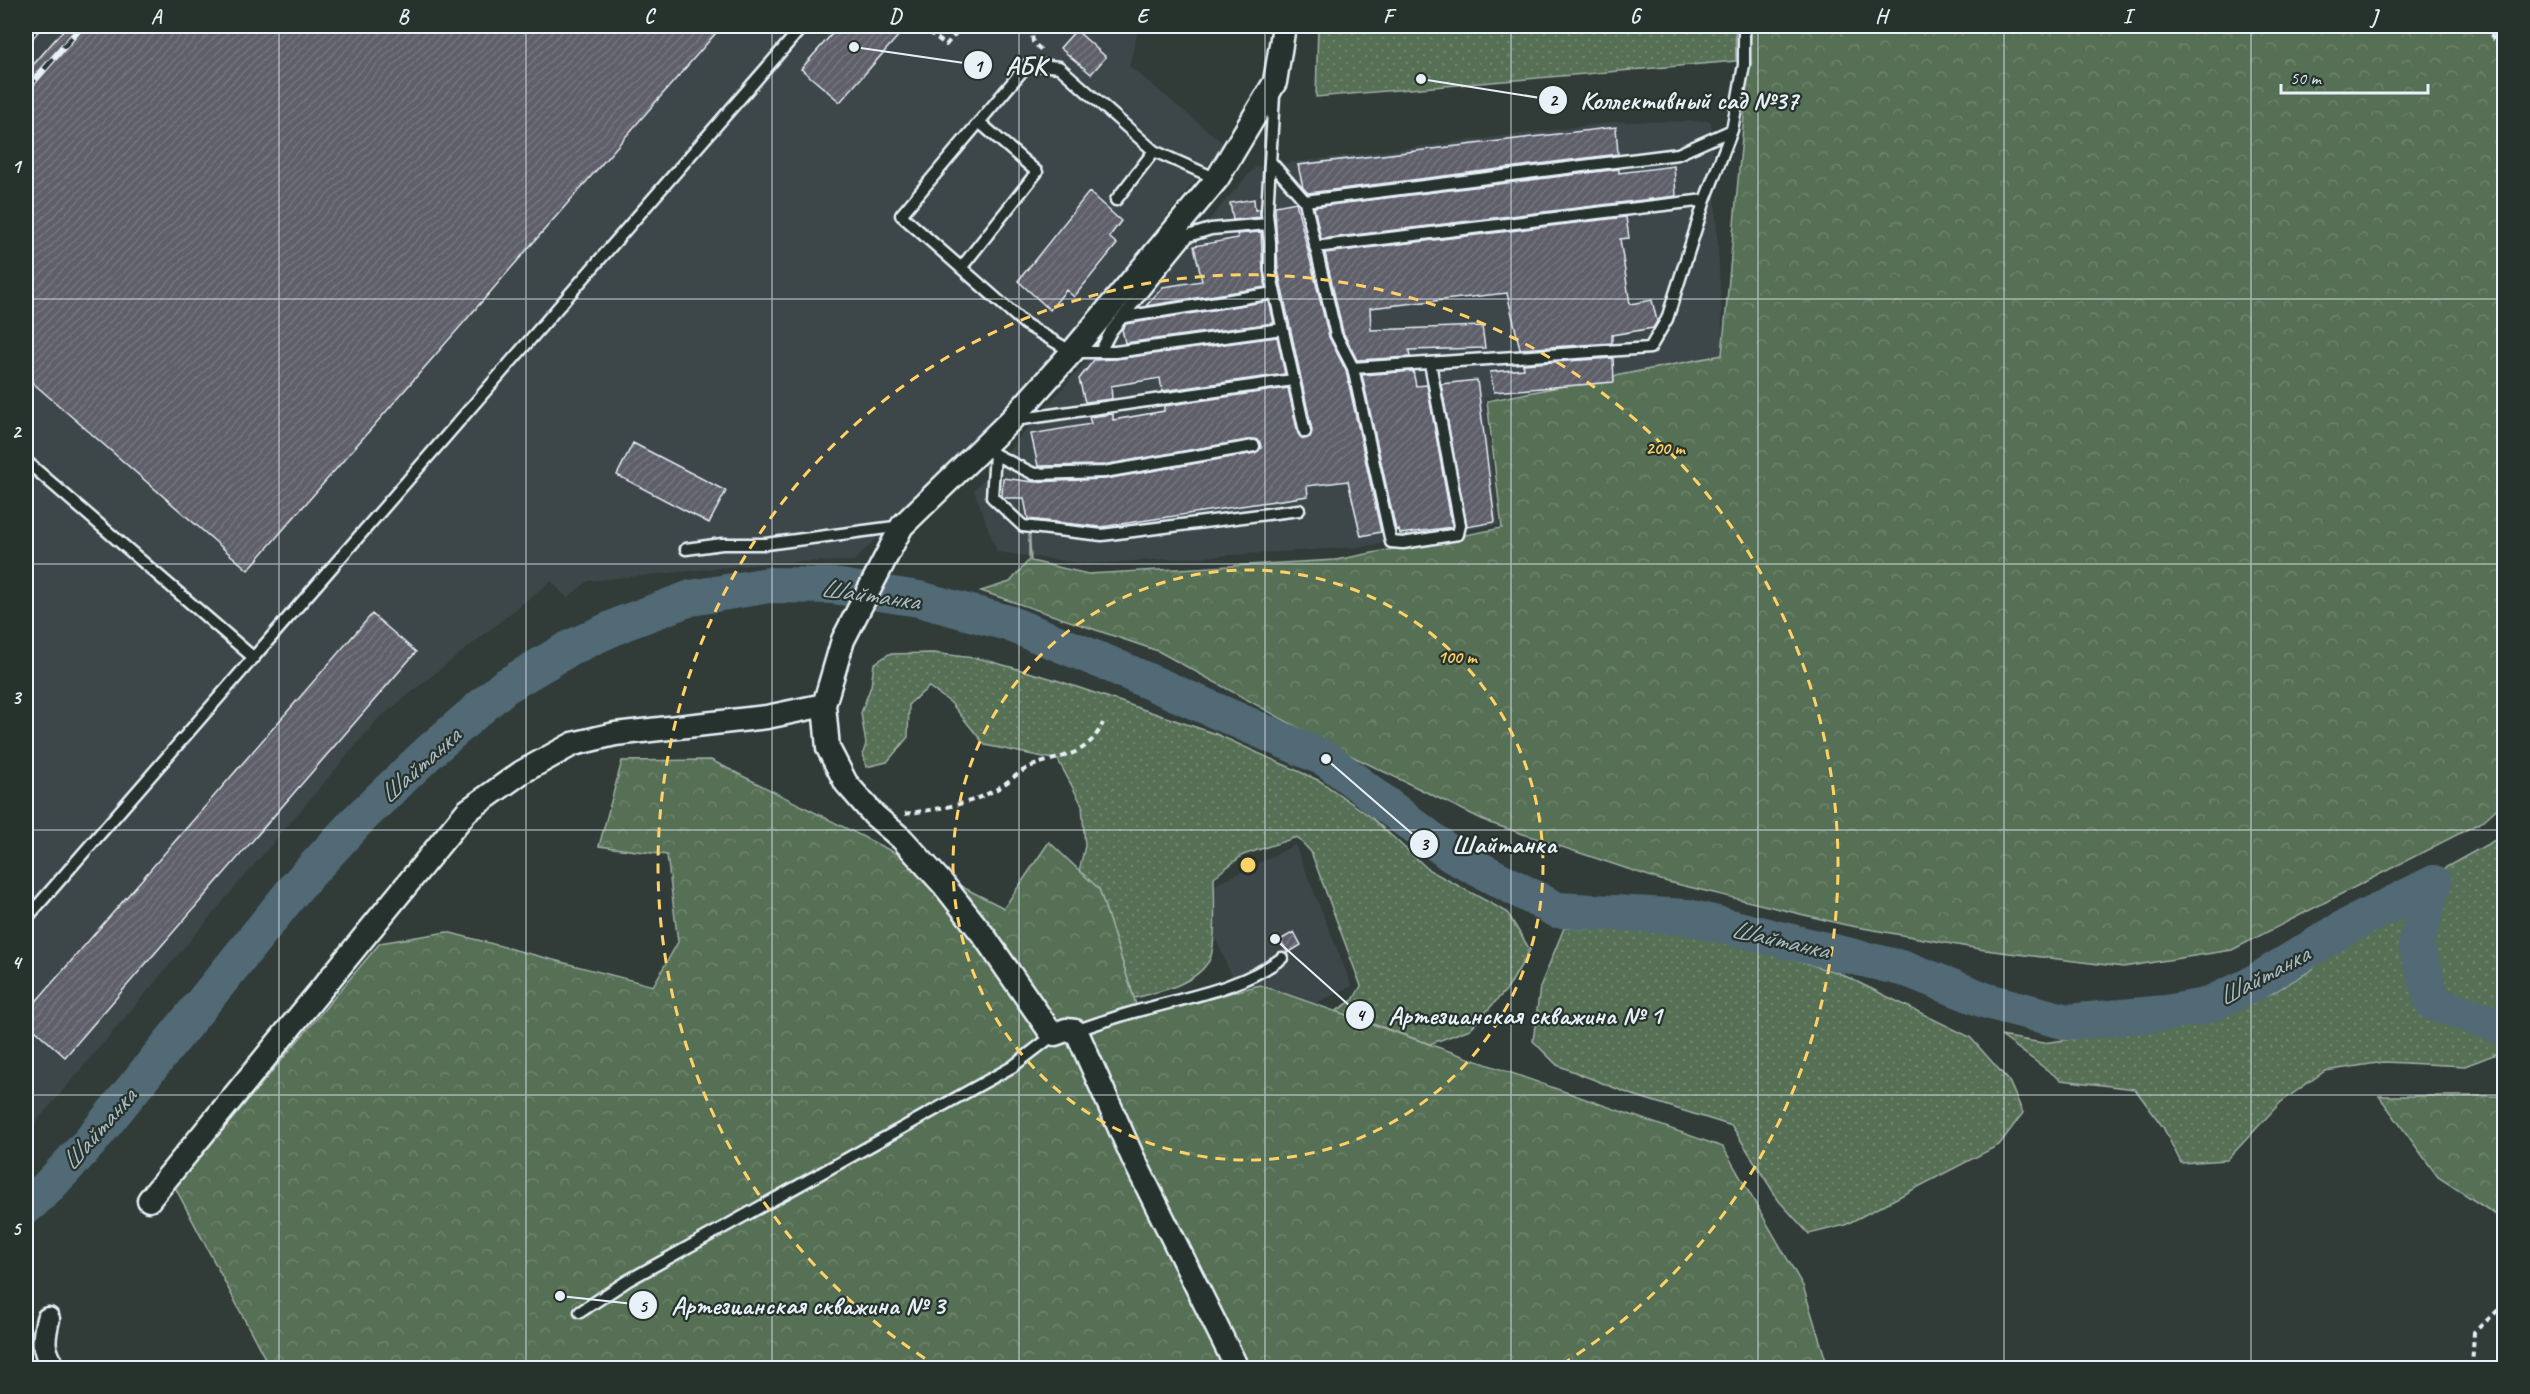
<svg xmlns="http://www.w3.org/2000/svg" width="2530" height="1394" font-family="Caveat,sans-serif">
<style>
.built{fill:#3e4648}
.green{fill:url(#green-dots);stroke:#a0b0a6;stroke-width:1.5}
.forest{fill:url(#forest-crowns);stroke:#a0b0a6;stroke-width:1.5}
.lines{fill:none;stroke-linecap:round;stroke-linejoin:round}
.river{stroke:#516a76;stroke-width:36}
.building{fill:url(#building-hatch);stroke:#e8f1f8;stroke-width:1.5}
.service-casing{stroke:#e8f1f8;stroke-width:15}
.minor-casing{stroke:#e8f1f8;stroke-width:27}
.path{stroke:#e8f1f8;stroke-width:4;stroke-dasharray:6 4.5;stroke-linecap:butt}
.service{stroke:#26332d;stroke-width:10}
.minor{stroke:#26332d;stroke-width:22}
.rail-casing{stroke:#e8f1f8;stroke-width:7}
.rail{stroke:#26332d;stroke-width:4.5;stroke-dasharray:14;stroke-linecap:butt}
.grid{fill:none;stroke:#e8f1f8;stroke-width:1.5;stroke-opacity:0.55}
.ring{fill:none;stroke:#ffd166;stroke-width:3;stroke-dasharray:10 8}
.labels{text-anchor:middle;stroke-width:4.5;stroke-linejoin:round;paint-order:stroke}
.water-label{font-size:26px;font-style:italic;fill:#acbbc4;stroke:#26332d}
.centre{fill:#ffd166;stroke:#26332d;stroke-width:3}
.ring-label{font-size:18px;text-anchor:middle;font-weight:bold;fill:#ffd166;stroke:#26332d;stroke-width:4.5;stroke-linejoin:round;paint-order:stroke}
.leader{fill:none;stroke:#e8f1f8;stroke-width:2}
.callout-dot{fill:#e8f1f8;stroke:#26332d;stroke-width:2}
.mark-label{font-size:18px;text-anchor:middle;font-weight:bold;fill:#111}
.callout-label{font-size:26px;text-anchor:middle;font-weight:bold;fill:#e8f1f8;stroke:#26332d;stroke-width:4.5;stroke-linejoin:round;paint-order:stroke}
.neatline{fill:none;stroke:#e8f1f8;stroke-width:2}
.grid-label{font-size:20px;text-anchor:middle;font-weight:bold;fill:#e8f1f8}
</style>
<defs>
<pattern id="green-dots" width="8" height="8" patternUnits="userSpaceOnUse" patternTransform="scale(1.5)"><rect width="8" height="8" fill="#576f54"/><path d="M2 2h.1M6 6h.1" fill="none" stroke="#6f846d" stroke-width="1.8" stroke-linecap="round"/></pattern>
<pattern id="forest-crowns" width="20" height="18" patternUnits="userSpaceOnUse" patternTransform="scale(1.5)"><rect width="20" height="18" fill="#576f54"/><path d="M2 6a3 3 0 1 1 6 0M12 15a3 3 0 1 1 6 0" fill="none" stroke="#6f846d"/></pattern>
<pattern id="building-hatch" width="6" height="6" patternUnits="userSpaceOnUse" patternTransform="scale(1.5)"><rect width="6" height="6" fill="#5e5e6b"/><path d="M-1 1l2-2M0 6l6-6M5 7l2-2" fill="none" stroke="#757681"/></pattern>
</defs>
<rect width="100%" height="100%" fill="#313c39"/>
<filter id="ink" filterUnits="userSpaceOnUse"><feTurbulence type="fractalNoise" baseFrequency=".0167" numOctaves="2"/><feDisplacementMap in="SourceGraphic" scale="12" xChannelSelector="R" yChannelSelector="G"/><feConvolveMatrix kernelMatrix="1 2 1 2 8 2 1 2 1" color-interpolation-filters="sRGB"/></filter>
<g filter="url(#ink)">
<!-- built -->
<path class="built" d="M26,26H1139L1129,66L1224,144L1055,357L854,561L779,562L588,581L567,598L551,581L378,719L26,1134Z
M1711,121L1725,379L1484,398L1499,525L1359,547L1088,564L997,552L974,490L1255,167L1617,122Z
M1295,845L1352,986L1255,1032L1197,894Z"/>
<!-- green -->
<path class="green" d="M1318,26H1735L1736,61L1316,97Z
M933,653L982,659L1053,679L1216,734L1320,781L1371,817L1429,870L1507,912L1530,950L1508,988L1470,1029L1430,1044L1336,1011L1353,1000L1361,986L1311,852L1297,837L1243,855L1214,877C1214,894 1217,947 1209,961C1194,985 1159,992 1134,998L1099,889L1079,871L1085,846L1082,805L1058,760L985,745L951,703L929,687L909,704L908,737L887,762L866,767L863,753L866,744L861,713L871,686L874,664L889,654Z
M2504,835V1051L2465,1066L2384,1062L2325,1071L2281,1102L2227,1160L2181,1163L2163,1127L2135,1089L2061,1080L2001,1036L2043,1043L2208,1020L2272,993L2310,971L2376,906Z
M1564,928L1702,933L1839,973L1970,1037L2009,1081L2023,1113L1999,1145L1845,1225L1809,1234L1779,1201L1732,1126L1630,1094L1557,1065L1533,1041L1540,987Z"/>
<!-- forest -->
<path class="forest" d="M1748,26H2504V802L2482,822L2232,950L2123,967L1985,950L1846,925L1664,881L1490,823L1337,749L1158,651L981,591L1010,582L1029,560V521L1031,561L1088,574L1336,560L1502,528L1487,401L1722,355L1749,61Z
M711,760L1004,908L1049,842L1099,889L1140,1017L1260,985L1723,1147L1803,1286L1828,1367L270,1368L175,1187L380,943L447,932L653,986L678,942L667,855L599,846L622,761Z
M2379,1096H2504V1220L2438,1177Z"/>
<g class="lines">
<!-- river -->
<path class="river" d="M26,1207L46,1189L90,1142L297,886L357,821L429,752L504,687L570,648L624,623L691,598L769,585L833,586L919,599L1008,623L1109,664L1326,759L1452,855L1557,910L1688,917L1909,970L1987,1001L2067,1022L2166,1013L2205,1006L2247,987L2346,927L2434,883L2416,944L2433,1003L2504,1027"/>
</g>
<!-- building -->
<path class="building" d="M67,26H722L248,570L26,377V73Z
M839,26H907L840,102L801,69Z
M1076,30L1106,57L1091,74L1060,48Z
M1616,127L1618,154L1308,193L1303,188L1298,165Z
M1674,166L1676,196L1321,239L1314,207L1619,169V173Z
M1089,192L1121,221L1109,237L1117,244L1074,297L1066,290L1050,310L1018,281Z
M1254,199L1255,210L1260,209V217L1233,220L1230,203Z
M1296,202L1329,337L1346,371L1381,532L1361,536L1348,481L1307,486L1308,496L1101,527L1028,519L1024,498H1004L1002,496L1003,478L1034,482L1105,479L1255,453L1261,448L1259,441L1253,439L1103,465L1038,466L1031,434L1091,424L1089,417L1113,414V420L1164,411V406L1288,388L1298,434L1303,439L1310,437L1312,430L1278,270L1275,206Z
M1626,217L1629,238L1620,239L1630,304L1652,300L1657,321L1653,328L1612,335V343L1520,349L1507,293L1370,308L1371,330L1482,326L1485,348L1409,350L1410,357L1357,360L1343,332L1325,253Z
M1261,232L1263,271L1266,287L1146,306L1163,287L1202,281L1194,246L1238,238L1237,234Z
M1269,301L1274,323L1125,343L1122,329L1126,324Z
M1277,337L1285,374L1162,391L1160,378L1111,386L1112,399L1085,402L1079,379L1094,360L1116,359Z
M1613,358L1614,382L1494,392L1490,372L1524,369L1523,364Z
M1413,371L1416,386L1427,385L1452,525V527L1400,534L1399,529L1396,530L1362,375Z
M1477,380L1495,522L1467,527L1441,384Z
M633,443L726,491L709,523L617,475Z
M372,614L416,652L65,1057L26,1022V1013Z
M1294,932L1301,945L1288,953L1280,940Z"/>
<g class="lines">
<defs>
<path id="service" d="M1274,95L1267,213L1270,242V271L1305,432
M1270,161L1305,201L1336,335L1353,368L1391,542L1403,543L1458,534L1460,525L1430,363
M1217,179L1154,151L1059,67L1028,64L901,215L1025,324L1072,352H1115L1282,329
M1116,200L1154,151
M1305,201L1678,154L1732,130L1744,65V26
M1315,247L1705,200
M961,268L1037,172L979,122
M1124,317L1274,293
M1100,352L1111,331L1188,236L1211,229L1268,224
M1353,368L1650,348L1667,319L1705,200L1732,130
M1015,420L1293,380
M990,452L1034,474L1104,472L1254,446
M995,454L992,497L1023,526L1102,535L1299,510
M26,461L254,658
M686,549L722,544H766L902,526
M26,919L803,26
M1075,1031C1098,1023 1121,1015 1145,1009C1193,996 1241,988 1282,958
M580,1312L627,1281L1012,1067L1055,1034"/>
<path id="minor" d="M149,1200L467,811L522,772L573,744L615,734L767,717L824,705
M48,1319C43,1340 42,1349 54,1368
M1237,1368L1133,1158L1079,1037L1075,1031L1066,1030L1055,1034L1049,1030L984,936L943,884L902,839L874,815L846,783L828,748L824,705L843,640L902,526L1011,420L1072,352L1217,179L1275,82L1284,26"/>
</defs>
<!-- service casing -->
<use href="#service" class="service-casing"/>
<!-- minor casing -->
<use href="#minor" class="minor-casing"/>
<!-- path -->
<path class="path" d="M1031,26L1033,42L1041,50
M2485,26L2504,54
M929,32L946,45L962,26
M905,814C934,809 965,806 991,792C1005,786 1016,773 1030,767C1060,754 1086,759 1103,723
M2472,1368L2474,1332L2504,1305"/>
<!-- service -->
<use href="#service" class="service"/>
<!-- minor -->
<use href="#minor" class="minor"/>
<defs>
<path id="rail" d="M26,42L39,26
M26,90L82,26"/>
</defs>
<!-- rail casing -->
<use href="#rail" class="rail-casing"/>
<!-- rail -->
<use href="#rail" class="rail"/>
</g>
</g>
<!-- grid -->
<path class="grid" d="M279,26V1368M526,26V1368M772,26V1368M1019,26V1368M1265,26V1368M1511,26V1368M1758,26V1368M2004,26V1368M2251,26V1368M26,299H2504M26,564H2504M26,830H2504M26,1095H2504"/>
<!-- distance rings -->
<g class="ring">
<circle cx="1248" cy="865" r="295"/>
<path d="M940 1368A590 590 0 1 1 1556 1368"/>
</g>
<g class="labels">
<!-- water labels -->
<g class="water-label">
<text transform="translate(870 594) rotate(8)" y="9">Шайтанка</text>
<text transform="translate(419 765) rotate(-42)" y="9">Шайтанка</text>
<text transform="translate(1780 939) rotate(13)" y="9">Шайтанка</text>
<text transform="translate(2263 975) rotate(-28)" y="9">Шайтанка</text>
<text transform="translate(98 1129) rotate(-49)" y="9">Шайтанка</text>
</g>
</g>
<circle cx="1248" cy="865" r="9" class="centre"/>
<g class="ring-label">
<text x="1665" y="454">200 m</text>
<text x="1457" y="663">100 m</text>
</g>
<!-- callouts -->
<path class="leader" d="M854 47L978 65M1421 79L1553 100M1326 759L1424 844M1275 939L1360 1015M560 1296L643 1305"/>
<g class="callout-dot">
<circle cx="854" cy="47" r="6"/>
<circle cx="1421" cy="79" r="6"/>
<circle cx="1326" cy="759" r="6"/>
<circle cx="1275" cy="939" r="6"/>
<circle cx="560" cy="1296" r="6"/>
<circle cx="978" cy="65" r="15"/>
<circle cx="1553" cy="100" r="15"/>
<circle cx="1424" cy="844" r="15"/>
<circle cx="1360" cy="1015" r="15"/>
<circle cx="643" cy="1305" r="15"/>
</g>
<g class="mark-label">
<text x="978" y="72">1</text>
<text x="1553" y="106">2</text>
<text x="1424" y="850">3</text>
<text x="1360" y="1021">4</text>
<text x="643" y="1312">5</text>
</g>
<g class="callout-label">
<text x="1026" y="74">АБК</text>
<text x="1689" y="109">Коллективный сад №37</text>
<text x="1504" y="853">Шайтанка</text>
<text x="1525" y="1024">Артезианская скважина № 1</text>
<text x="808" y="1314">Артезианская скважина № 3</text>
</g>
<!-- margin -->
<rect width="2530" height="1394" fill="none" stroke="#26332d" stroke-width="66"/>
<!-- scale -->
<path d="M2281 84v9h147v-9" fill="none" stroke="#e8f1f8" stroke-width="3"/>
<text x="2290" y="84" font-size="18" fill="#e8f1f8" stroke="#26332d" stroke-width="4.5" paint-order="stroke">50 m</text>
<rect x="33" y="33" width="2464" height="1328" class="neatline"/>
<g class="grid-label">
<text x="156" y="23">A</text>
<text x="403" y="23">B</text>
<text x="649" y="23">C</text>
<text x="895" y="23">D</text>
<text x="1142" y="23">E</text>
<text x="1388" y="23">F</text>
<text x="1635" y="23">G</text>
<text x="1881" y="23">H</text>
<text x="2127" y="23">I</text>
<text x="2374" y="23">J</text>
<text x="16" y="173">1</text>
<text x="16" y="438">2</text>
<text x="16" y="704">3</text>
<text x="16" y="969">4</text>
<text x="16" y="1235">5</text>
</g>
</svg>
